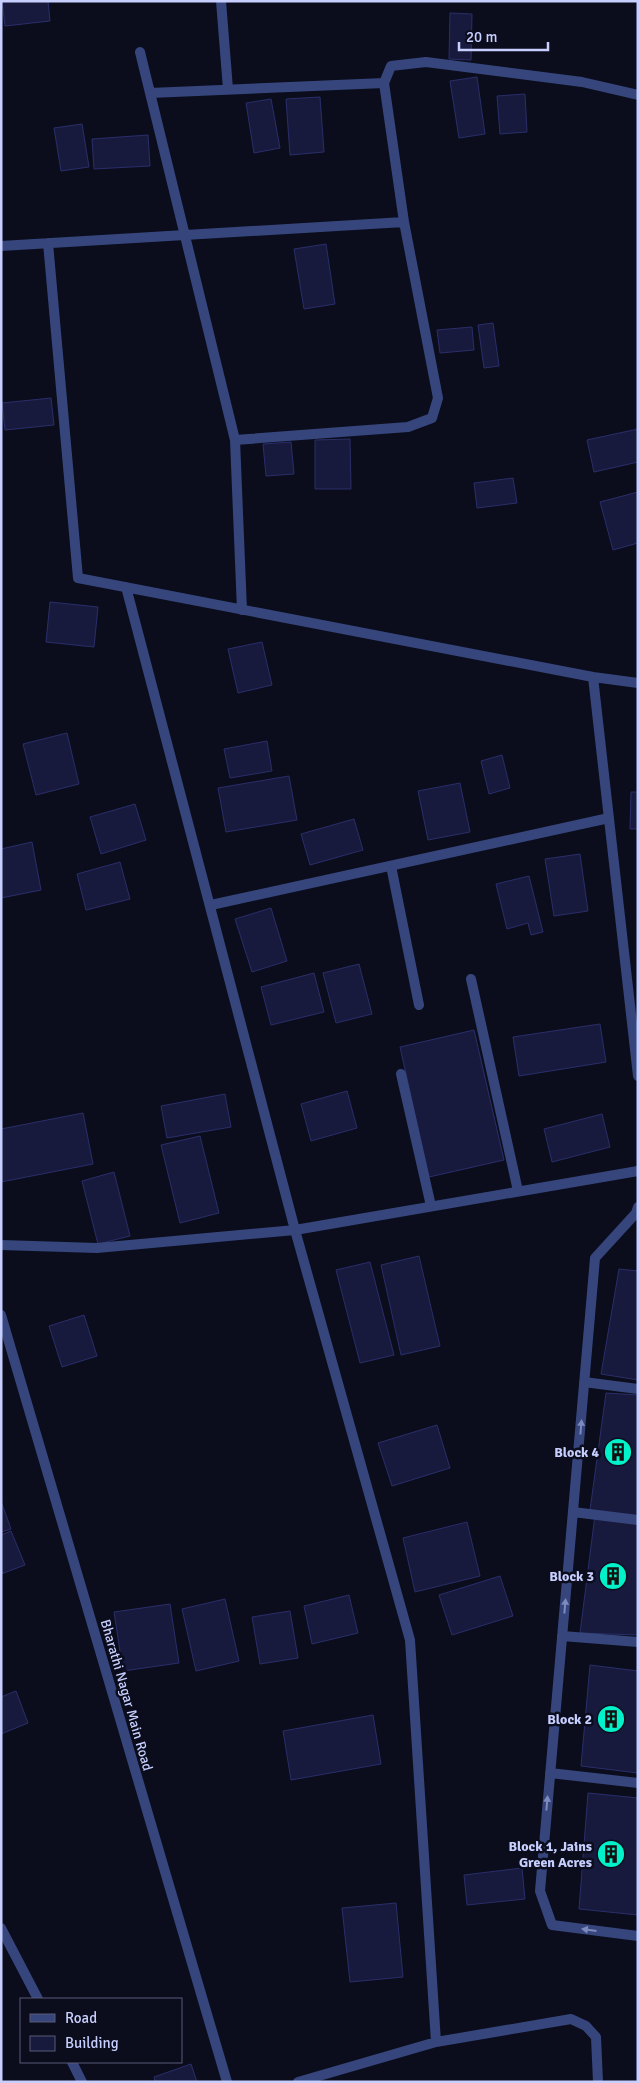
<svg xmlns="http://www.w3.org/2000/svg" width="639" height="2083" font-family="Signika,sans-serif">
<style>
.building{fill:#181a3d;stroke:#2a2e69}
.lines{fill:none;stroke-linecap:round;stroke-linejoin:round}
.service{stroke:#36467c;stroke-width:10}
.minor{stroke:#36467c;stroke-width:10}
.oneway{fill:#7e8abe}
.labels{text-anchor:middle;stroke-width:5;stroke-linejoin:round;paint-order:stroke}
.poi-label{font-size:14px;font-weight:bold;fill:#c7cfff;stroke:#0b0d1d;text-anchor:end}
.street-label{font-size:14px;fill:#c7cfff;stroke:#0b0d1d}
</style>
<rect width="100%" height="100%" fill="#0b0d1d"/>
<!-- building -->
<path class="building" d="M2,1H48L50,21L5,26Z
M450,13L472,14L471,60L449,59Z
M477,77L485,134L459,138L450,81Z
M525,94L527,132L500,134L497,96Z
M320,97L324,152L290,155L286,99Z
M271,99L280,148L254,153L246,103Z
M82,124L89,167L61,171L54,128Z
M148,135L150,166L94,169L92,139Z
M326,244L335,304L304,309L294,249Z
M493,323L499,366L484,368L478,325Z
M472,327L474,350L440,353L437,330Z
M51,398L54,425L5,430L2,403Z
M638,429V462L594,472L587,440Z
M350,439L351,489H315V440Z
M291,442L294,474L266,476L263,444Z
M513,478L517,503L477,508L474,483Z
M638,492V543L613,550L600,502Z
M50,602L98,607L94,647L46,642Z
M262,642L272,685L238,693L228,649Z
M67,733L79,784L36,795L23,744Z
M267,741L272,771L230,778L224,749Z
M502,755L510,788L489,794L481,761Z
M289,776L297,820L226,832L218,788Z
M460,783L470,832L428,840L418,791Z
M631,792H638V829H630Z
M135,804L146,840L101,854L90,817Z
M354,819L363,850L310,865L301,834Z
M32,842L41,890L1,898V849Z
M580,854L588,911L554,916L545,859Z
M120,862L130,899L86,910L77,874Z
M529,876L543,932L531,935L528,923L507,929L496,884Z
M271,908L287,961L252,972L235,919Z
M359,964L372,1014L336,1023L323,973Z
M314,973L324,1012L271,1025L261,987Z
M600,1024L606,1062L519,1076L513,1037Z
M474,1030L504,1160L429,1177L400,1047Z
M347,1091L357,1128L311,1141L301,1104Z
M225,1094L231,1127L167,1138L161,1106Z
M83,1113L93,1164L1,1182V1129Z
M602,1114L610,1147L552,1162L544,1129Z
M200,1136L219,1213L180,1223L161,1145Z
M114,1172L130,1236L98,1244L82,1181Z
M419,1256L440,1346L401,1355L381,1265Z
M370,1262L394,1355L360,1363L336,1270Z
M619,1269L638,1271V1380L601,1374Z
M84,1315L97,1356L62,1367L49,1326Z
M606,1393L638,1395V1517L590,1510Z
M437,1425L450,1468L392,1486L378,1443Z
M1,1501L11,1529L1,1532Z
M595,1515L638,1520V1635L580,1633Z
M467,1522L480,1576L415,1592L403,1538Z
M11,1531L25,1565L1,1574V1535Z
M500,1576L513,1616L452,1635L439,1595Z
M349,1595L358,1633L312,1644L304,1606Z
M225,1599L239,1661L196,1671L182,1609Z
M170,1604L179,1663L123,1671L114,1612Z
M290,1611L298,1658L260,1664L252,1617Z
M590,1665L638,1671V1773L581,1766Z
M16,1691L28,1723L1,1734V1697Z
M373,1715L381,1764L291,1780L283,1731Z
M588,1793L638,1798V1915L579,1909Z
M522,1868L525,1899L467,1905L464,1875Z
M396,1903L403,1977L350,1982L342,1908Z
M191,2064L197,2082H155L154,2077Z"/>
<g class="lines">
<!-- service -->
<path class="service" d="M391,866L419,1005
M471,979L518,1191
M401,1074L431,1206"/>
<!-- minor -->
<path class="minor" d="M221,1L228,89
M140,52L235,440L242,610
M150,93L384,83
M48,243L78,578L593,677L638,683
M1,246L404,222
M235,440L408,427L432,418L438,398L404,222L384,83L391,66L426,62L582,82L638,95
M126,587L295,1230L410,1640L436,2042
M593,677L638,1076
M211,905L609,818
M638,1207L636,1213L595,1258L540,1891L552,1925L638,1936
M1,1245L97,1248L295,1230L638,1171
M1,1315L227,2082
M584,1382L638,1389
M573,1512L638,1520
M562,1636L638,1642
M550,1773L638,1783
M1,1928L38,1999
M72,2062L82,2082
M298,2082L436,2042L571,2019L586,2026L596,2037L598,2082"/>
</g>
<!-- one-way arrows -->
<defs><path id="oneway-solid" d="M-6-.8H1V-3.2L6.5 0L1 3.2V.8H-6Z" transform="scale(1.25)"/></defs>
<g class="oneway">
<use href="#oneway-solid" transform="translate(581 1427) rotate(-85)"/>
<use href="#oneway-solid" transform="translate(565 1606) rotate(-85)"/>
<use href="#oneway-solid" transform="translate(547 1803) rotate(-85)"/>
<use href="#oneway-solid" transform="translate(589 1930) rotate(-172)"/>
</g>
<!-- icons -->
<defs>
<symbol id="building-disc" viewBox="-11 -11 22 22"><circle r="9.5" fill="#01f1ca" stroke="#0b0d1d"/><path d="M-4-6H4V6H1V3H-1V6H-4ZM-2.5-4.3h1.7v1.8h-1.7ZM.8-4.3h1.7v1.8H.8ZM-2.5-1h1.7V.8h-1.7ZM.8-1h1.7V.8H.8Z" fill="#111"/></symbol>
</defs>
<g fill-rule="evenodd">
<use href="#building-disc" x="602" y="1436" width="32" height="32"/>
<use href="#building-disc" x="597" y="1560" width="32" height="32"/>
<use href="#building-disc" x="595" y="1703" width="32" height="32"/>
<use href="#building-disc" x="595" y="1838" width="32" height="32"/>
</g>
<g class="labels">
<!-- poi labels -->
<g class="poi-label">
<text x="599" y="1457">Block 4</text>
<text x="594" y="1581">Block 3</text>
<text x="592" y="1724">Block 2</text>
<text x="592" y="1851">Block 1, Jains<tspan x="592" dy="16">Green Acres</tspan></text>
</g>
<!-- street labels -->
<g class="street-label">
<text transform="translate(127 1695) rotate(74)" y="5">Bharathi Nagar Main Road</text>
</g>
</g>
<!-- border -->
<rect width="639" height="2083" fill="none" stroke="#c7cfff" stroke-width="5"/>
<!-- legend -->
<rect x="20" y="1998" width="162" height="65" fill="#0b0d1d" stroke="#565b77"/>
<rect x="30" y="2014" width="25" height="8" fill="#36467c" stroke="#565b77"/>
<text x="65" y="2023" font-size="15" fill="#c7cfff">Road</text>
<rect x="30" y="2036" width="25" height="15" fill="#181a3d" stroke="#565b77"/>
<text x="65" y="2048" font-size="15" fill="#c7cfff">Building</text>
<!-- scale -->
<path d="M459 42v8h89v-8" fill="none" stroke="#c7cfff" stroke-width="2.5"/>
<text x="466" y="42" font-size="15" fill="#c7cfff" stroke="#0b0d1d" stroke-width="4" paint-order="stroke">20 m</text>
</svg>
